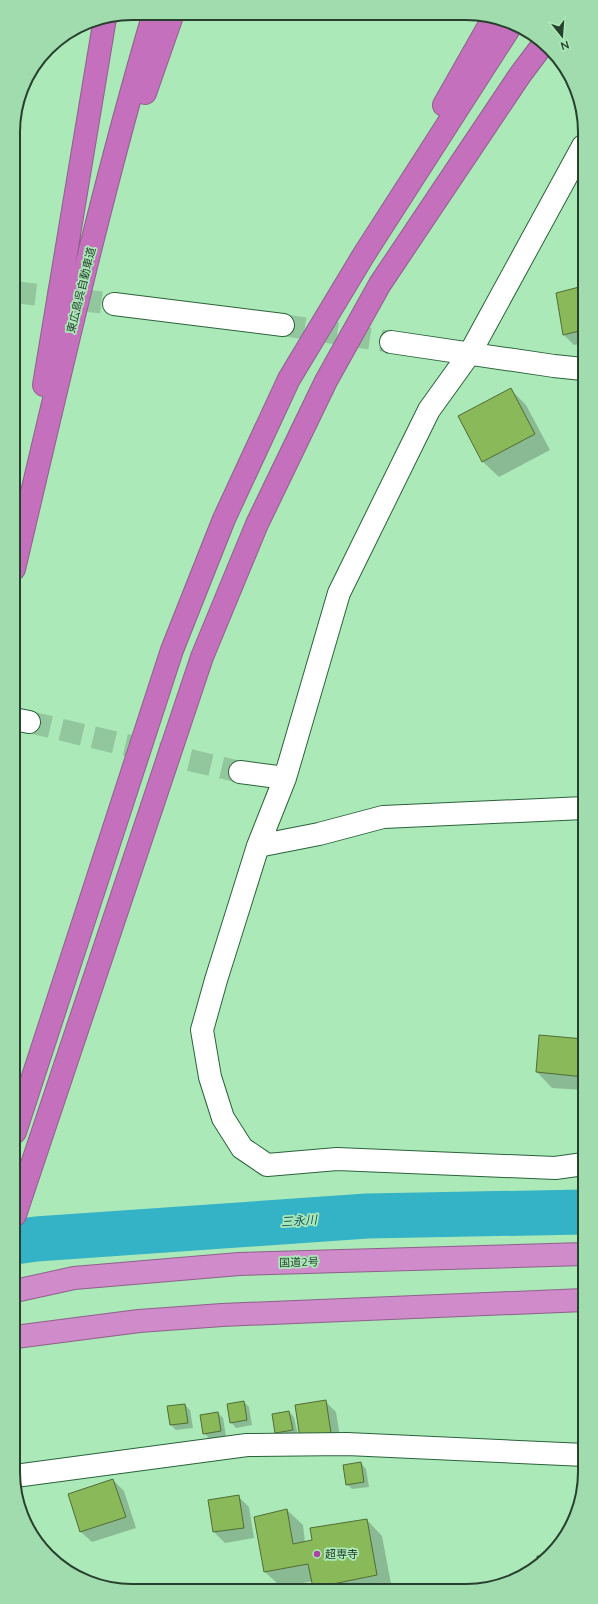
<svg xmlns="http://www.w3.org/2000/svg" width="598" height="1604" font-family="Mulish,'Noto Sans JP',sans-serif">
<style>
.shadow{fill:#0003}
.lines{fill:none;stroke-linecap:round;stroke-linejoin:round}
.river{stroke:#34b2c6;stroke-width:45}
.building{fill:#89b958;stroke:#516d34}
.minor-tunnel{stroke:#92c79d;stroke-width:22;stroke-dasharray:22 11;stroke-linecap:butt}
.tertiary-tunnel{stroke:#92c79d;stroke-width:22;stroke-dasharray:22 11;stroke-linecap:butt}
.minor-casing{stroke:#2a633b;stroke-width:24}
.tertiary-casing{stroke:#2a633b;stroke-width:24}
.trunk-casing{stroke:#8e608b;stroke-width:24}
.motorway-casing{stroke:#8e608b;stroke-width:24}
.minor{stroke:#fff;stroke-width:22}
.tertiary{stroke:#fff;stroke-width:22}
.trunk{stroke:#d08cca;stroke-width:22}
.motorway{stroke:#c570bd;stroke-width:22}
.poi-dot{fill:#ad44a5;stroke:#ace9b9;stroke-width:1.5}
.labels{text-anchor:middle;stroke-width:3.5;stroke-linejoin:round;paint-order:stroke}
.street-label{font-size:11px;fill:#28412e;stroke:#ace9b9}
.poi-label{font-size:11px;fill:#28412e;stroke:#ace9b9;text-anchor:start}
.water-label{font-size:12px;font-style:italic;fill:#125762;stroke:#ace9b9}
.rim{fill:none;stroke:#28412e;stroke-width:2}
</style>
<rect width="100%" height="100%" fill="#ace9b9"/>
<!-- shadow -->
<path class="shadow" d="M583,287V343L574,345L564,335Z
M510,389L526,405L550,450L499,477L483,462L459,416Z
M540,1036L584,1040V1090L552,1088L537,1072Z
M325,1401L336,1412L341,1444L312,1448Z
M244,1402L249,1407L252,1425L236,1428L231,1422Z
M185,1405L190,1410L193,1428L176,1430L171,1425L168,1407Z
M289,1412L294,1417L298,1435L281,1438L276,1432Z
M218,1413L223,1418L226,1436L210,1439L204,1433Z
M361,1463L366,1469L369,1487L352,1489L347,1484Z
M113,1480L124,1491L136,1528L92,1542L81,1532Z
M238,1496L249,1507L254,1538L225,1543L214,1532L209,1501Z
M287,1510L303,1525L305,1542L313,1541L367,1520L382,1536L392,1589H315L313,1581L281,1587L265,1572Z"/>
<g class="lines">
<!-- river -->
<path class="river" d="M15,1242L36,1239L367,1216L584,1212"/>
</g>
<!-- building -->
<path class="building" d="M583,286V330L563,335L556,293Z
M511,388L535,434L482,462L458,416Z
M539,1035L584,1039V1077L536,1072Z
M326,1400L331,1433L300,1438L295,1405Z
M244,1401L247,1420L230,1423L227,1404Z
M185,1404L188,1423L170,1425L167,1406Z
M289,1411L293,1430L275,1433L272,1414Z
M218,1412L221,1431L203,1434L200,1415Z
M361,1462L364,1482L346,1485L343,1465Z
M113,1479L126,1517L80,1532L68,1494Z
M239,1495L244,1528L213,1532L208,1500Z
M287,1509L293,1544L312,1540L310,1528L367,1519L377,1575L313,1588L308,1564L264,1572L254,1517Z
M537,1556H549L537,1566Z"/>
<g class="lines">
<!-- minor-tunnel -->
<path class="minor-tunnel" d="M29,722L240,772"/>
<!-- tertiary-tunnel -->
<path class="tertiary-tunnel" d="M14,292L114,304
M283,325L391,342"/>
<defs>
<path id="minor" d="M583,146L470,353L429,410L339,593L285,778L258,846L216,980L202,1030L210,1077L223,1118L242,1148L267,1165L337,1159L555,1168L584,1164
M14,719L29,722
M240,772L285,778
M258,846L319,834L383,817L584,808
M15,1476L247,1445L347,1444L585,1455"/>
<path id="tertiary" d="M114,304L283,325
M391,342L554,366L583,369"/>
<path id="trunk" d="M15,1291L74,1278L239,1264L584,1254
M15,1337L139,1321L222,1315L584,1300"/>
<path id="motorway" d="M145,93L173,13
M444,105L494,17
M44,385L105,18
M14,569C58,383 100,196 154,13
M15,1132L172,650L224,519L289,379L363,256L512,24
M15,1215L202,657L257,524L326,381L380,284L520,75L544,43"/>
</defs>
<!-- minor casing -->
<use href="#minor" class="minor-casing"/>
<!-- tertiary casing -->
<use href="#tertiary" class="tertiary-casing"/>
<!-- trunk casing -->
<use href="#trunk" class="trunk-casing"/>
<!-- motorway casing -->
<use href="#motorway" class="motorway-casing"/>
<!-- minor -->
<use href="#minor" class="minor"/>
<!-- tertiary -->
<use href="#tertiary" class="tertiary"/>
<!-- trunk -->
<use href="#trunk" class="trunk"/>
<!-- motorway -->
<use href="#motorway" class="motorway"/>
</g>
<!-- markers -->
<circle class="poi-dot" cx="317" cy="1554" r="4"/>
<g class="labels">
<!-- street labels -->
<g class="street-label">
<text transform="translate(81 290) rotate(-76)" y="4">東広島呉自動車道</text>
<text transform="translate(299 1262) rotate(-2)" y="4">国道2号</text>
</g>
<!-- poi labels -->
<g class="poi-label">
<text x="325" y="1558">超専寺</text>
</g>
<!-- water labels -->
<g class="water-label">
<text transform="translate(299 1221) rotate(-4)" y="4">三永川</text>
</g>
</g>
<!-- crop -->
<path d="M0 0H598V1604H0ZM132 20H466A112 112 0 0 1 578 132V1472A112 112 0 0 1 466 1584H132A112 112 0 0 1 20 1472V132A112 112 0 0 1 132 20Z" fill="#a1dcae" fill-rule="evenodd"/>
<path class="rim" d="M132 20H466A112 112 0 0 1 578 132V1472A112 112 0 0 1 466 1584H132A112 112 0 0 1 20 1472V132A112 112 0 0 1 132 20Z"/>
<!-- north arrow -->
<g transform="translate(562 36) rotate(163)" stroke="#ace9b9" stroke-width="3" paint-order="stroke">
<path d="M0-3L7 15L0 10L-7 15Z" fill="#28412e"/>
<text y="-6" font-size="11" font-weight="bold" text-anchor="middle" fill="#28412e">N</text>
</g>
</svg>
